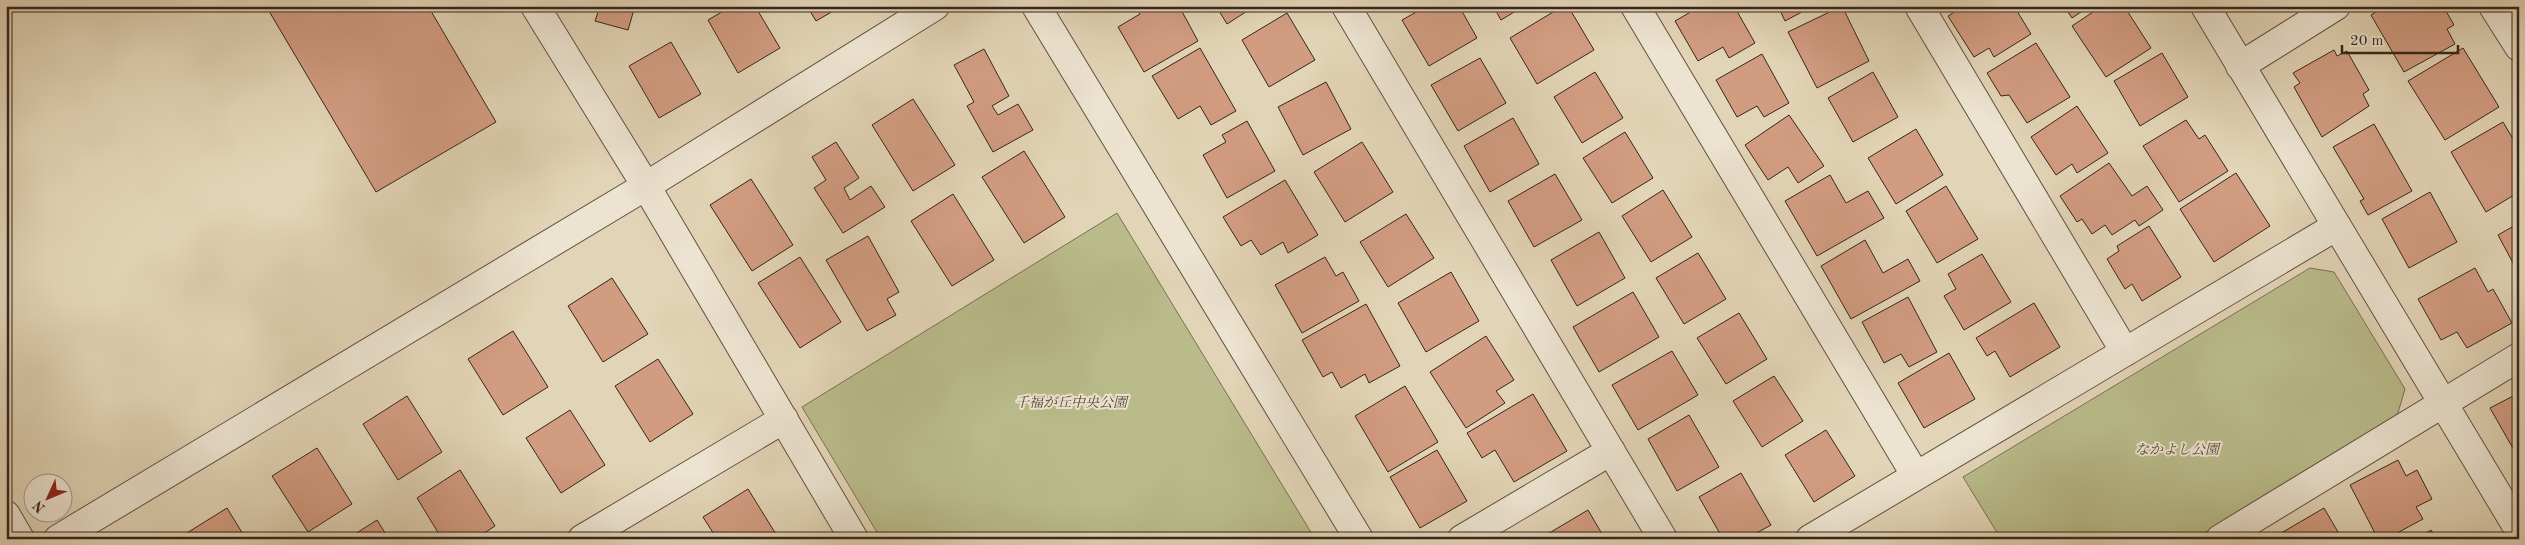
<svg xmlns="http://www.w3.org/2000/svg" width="2525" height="545" font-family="'Old Standard TT','Noto Serif JP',serif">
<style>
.green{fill:#b9bb8a;stroke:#787054}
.building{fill:#d29c81;stroke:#36261d}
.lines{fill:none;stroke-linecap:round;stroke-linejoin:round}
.minor-casing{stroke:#615243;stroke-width:30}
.minor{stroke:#ece3d0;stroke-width:28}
.labels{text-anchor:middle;stroke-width:4;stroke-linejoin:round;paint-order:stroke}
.park-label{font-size:14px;font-style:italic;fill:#574b38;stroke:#ece3d0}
</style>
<rect width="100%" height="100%" fill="#e2d4b6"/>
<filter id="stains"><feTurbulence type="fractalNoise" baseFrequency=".004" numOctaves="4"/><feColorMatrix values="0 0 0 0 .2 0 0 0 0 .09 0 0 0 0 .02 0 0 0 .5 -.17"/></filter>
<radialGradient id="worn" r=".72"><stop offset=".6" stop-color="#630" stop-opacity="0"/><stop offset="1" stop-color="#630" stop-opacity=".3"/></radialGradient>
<!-- green -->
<path class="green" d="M1117,213L1315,539H881L802,407Z
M2310,268L2334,272L2405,389L2397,416L2195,539H2001L1963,477Z"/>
<!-- building -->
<path class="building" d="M266,6H428L496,122L376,192Z
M600,6H635L628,30L595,21Z
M732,6H755L780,48L738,73L708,20Z
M807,6H842L816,21Z
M1138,6H1179L1198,41L1144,72L1118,27L1140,14L1136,7Z
M1216,6H1255L1227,24Z
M1427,6H1459L1477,38L1429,66L1402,20Z
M1493,6H1524L1501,20Z
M1563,6H1568L1594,50L1537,84L1510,38Z
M1701,6H1734L1755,43L1729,58L1723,47L1698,61L1675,21Z
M1778,6H1813L1785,21Z
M1842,6L1869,61L1817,88L1788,32Z
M1964,6H2014L2031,34L1994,57L1989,48L1974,57L1948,16Z
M2064,6H2090L2072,18Z
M2102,6H2124L2151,48L2106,77L2072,26Z
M2386,6H2443L2454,25L2447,29L2455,44L2404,72L2371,15Z
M1287,13L1315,60L1269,87L1242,40Z
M671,42L701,94L659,118L629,66Z
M2036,43L2070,97L2027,123L2009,95L2001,96L1987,73Z
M1200,48L1236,111L1211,125L1200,106L1178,119L1152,76Z
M2463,48L2499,107L2445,140L2408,81Z
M984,49L1009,96L992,106L998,115L1018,104L1033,130L993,152L967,106L974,102L954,65Z
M2334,50L2337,56L2347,51L2369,90L2363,94L2369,106L2322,137L2294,87L2300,83L2293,73Z
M2162,53L2188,97L2140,126L2114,81Z
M1762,54L1789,103L1764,117L1757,106L1737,117L1716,80Z
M1480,58L1506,103L1458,131L1431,85Z
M1595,72L1623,118L1582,143L1554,97Z
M1873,72L1898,117L1853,142L1828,98Z
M1326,82L1351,129L1303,155L1278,107Z
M913,99L955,165L913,191L872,125Z
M2077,106L2108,153L2077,173L2072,164L2056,175L2031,137Z
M1789,115L1824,166L1798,183L1788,167L1768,180L1745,145Z
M1513,118L1539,164L1490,192L1464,146Z
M2186,120L2199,139L2205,135L2228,171L2179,202L2143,146Z
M1247,121L1275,171L1227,198L1203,155L1226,142L1222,135Z
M2503,122L2519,149V192L2486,212L2451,152Z
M2374,124L2412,191L2368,215L2360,201L2364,199L2333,147Z
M1916,129L1943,175L1896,204L1868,158Z
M1625,132L1653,178L1612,203L1583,158Z
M836,142L859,178L844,188L850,200L871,186L885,207L843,233L814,188L826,180L812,157Z
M1362,142L1393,192L1345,222L1314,172Z
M1024,151L1065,217L1024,243L982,177Z
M2109,163L2132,196L2147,186L2163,210L2139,226L2135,220L2112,235L2105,225L2092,234L2082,219L2077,222L2060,196Z
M2236,173L2270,226L2214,262L2180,209Z
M1555,174L1582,220L1534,247L1508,201Z
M1830,175L1846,203L1868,191L1884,218L1817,256L1785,201Z
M751,179L793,245L752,271L710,205Z
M1285,180L1318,235L1288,253L1283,242L1261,255L1251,240L1241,246L1223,217Z
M1946,186L1978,239L1937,263L1906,211Z
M1663,190L1692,237L1651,262L1622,216Z
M2430,192L2457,242L2409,268L2382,219Z
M953,194L994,260L952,286L911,221Z
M1406,214L1434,258L1388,287L1360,242Z
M2519,223V274L2498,235Z
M2149,226L2181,277L2142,301L2132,284L2125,289L2107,259L2119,251L2117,246Z
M1599,232L1625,278L1577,306L1551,260Z
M868,236L899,292L887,299L896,315L867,331L826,260Z
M1865,240L1883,273L1908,259L1920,281L1851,319L1821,266Z
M1698,253L1726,299L1684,324L1656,278Z
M1982,254L2011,302L1964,330L1944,296L1956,289L1948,274Z
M800,257L841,322L800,348L758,283Z
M1325,257L1336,276L1343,272L1359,301L1302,333L1275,285Z
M2475,268L2488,292L2493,289L2512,323L2467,348L2457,332L2441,340L2418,299Z
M1451,272L1479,321L1426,352L1398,303Z
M612,278L648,334L603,362L568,306Z
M1633,292L1659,337L1599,372L1573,327Z
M1908,297L1937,352L1909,367L1901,354L1884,363L1862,322Z
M2034,303L2060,347L2010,377L1995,351L1987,356L1976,338Z
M1366,304L1400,366L1369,383L1365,374L1341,388L1332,372L1323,377L1302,340Z
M1739,313L1767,359L1726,384L1697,338Z
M513,331L548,387L503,415L468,359Z
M1486,336L1514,380L1496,391L1505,403L1466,428L1430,372Z
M1672,351L1698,395L1638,430L1612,385Z
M1949,353L1975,399L1924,428L1898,383Z
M658,359L693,414L650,442L615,386Z
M1774,376L1803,421L1762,447L1733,401Z
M1405,386L1438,442L1388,472L1355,416Z
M1533,394L1567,451L1514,482L1495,450L1482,458L1467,433Z
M2517,394L2519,398V459L2490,408Z
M407,396L442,452L398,480L363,424Z
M570,410L605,465L561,493L526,438Z
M1689,415L1719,467L1677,491L1648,439Z
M1826,430L1855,476L1814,502L1785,455Z
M317,448L352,504L308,532L272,476Z
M1437,450L1467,501L1420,528L1390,477Z
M2398,460L2406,476L2417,470L2432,499L2416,507L2423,519L2386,539H2378L2350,485Z
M460,470L495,526L475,539H442L417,498Z
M1741,473L1771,525L1746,539H1723L1699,497Z
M748,489L779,539H717L703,517Z
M227,508L246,539H184L182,536Z
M2324,508L2342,539H2271Z
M1588,510L1605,539H1539Z
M377,520L389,539H347Z
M2431,530L2436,539H2417Z"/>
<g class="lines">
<defs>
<path id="minor" d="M535,6L646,186L854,539
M1036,6L1359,539
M1346,6L1663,539
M1635,6L1916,476
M1919,6L2125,352
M2205,6L2519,530
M2493,6L2519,47
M2240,66L2336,6
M6,515L20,539
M58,539L646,186L935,6
M582,539L784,419
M1462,539L1611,451
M1810,539L2337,226
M2220,539L2519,357"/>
</defs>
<!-- minor casing -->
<use href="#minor" class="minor-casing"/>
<!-- minor -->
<use href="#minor" class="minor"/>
</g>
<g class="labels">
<!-- park labels -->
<g class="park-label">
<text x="1071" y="407">千福が丘中央公園</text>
<text x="2177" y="454">なかよし公園</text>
</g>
</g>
<!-- margin -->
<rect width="2525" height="545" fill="none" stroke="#e2d4b6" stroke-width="25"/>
<rect x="8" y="8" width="2510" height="530" fill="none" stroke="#36261d" stroke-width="2.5"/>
<rect x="12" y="12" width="2500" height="520" fill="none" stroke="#36261d"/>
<!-- north arrow -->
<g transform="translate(48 498) rotate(226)"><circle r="24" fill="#ece3d0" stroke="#a39788"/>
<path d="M0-4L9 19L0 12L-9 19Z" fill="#8f2418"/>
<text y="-8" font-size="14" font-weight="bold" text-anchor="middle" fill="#36261d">N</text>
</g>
<!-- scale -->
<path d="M2342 45v8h116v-8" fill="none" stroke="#36261d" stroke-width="2.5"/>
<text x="2350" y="45" font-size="15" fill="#36261d" stroke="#ece3d0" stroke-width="4" paint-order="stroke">20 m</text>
<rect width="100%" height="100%" filter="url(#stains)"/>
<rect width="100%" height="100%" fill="url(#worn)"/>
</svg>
